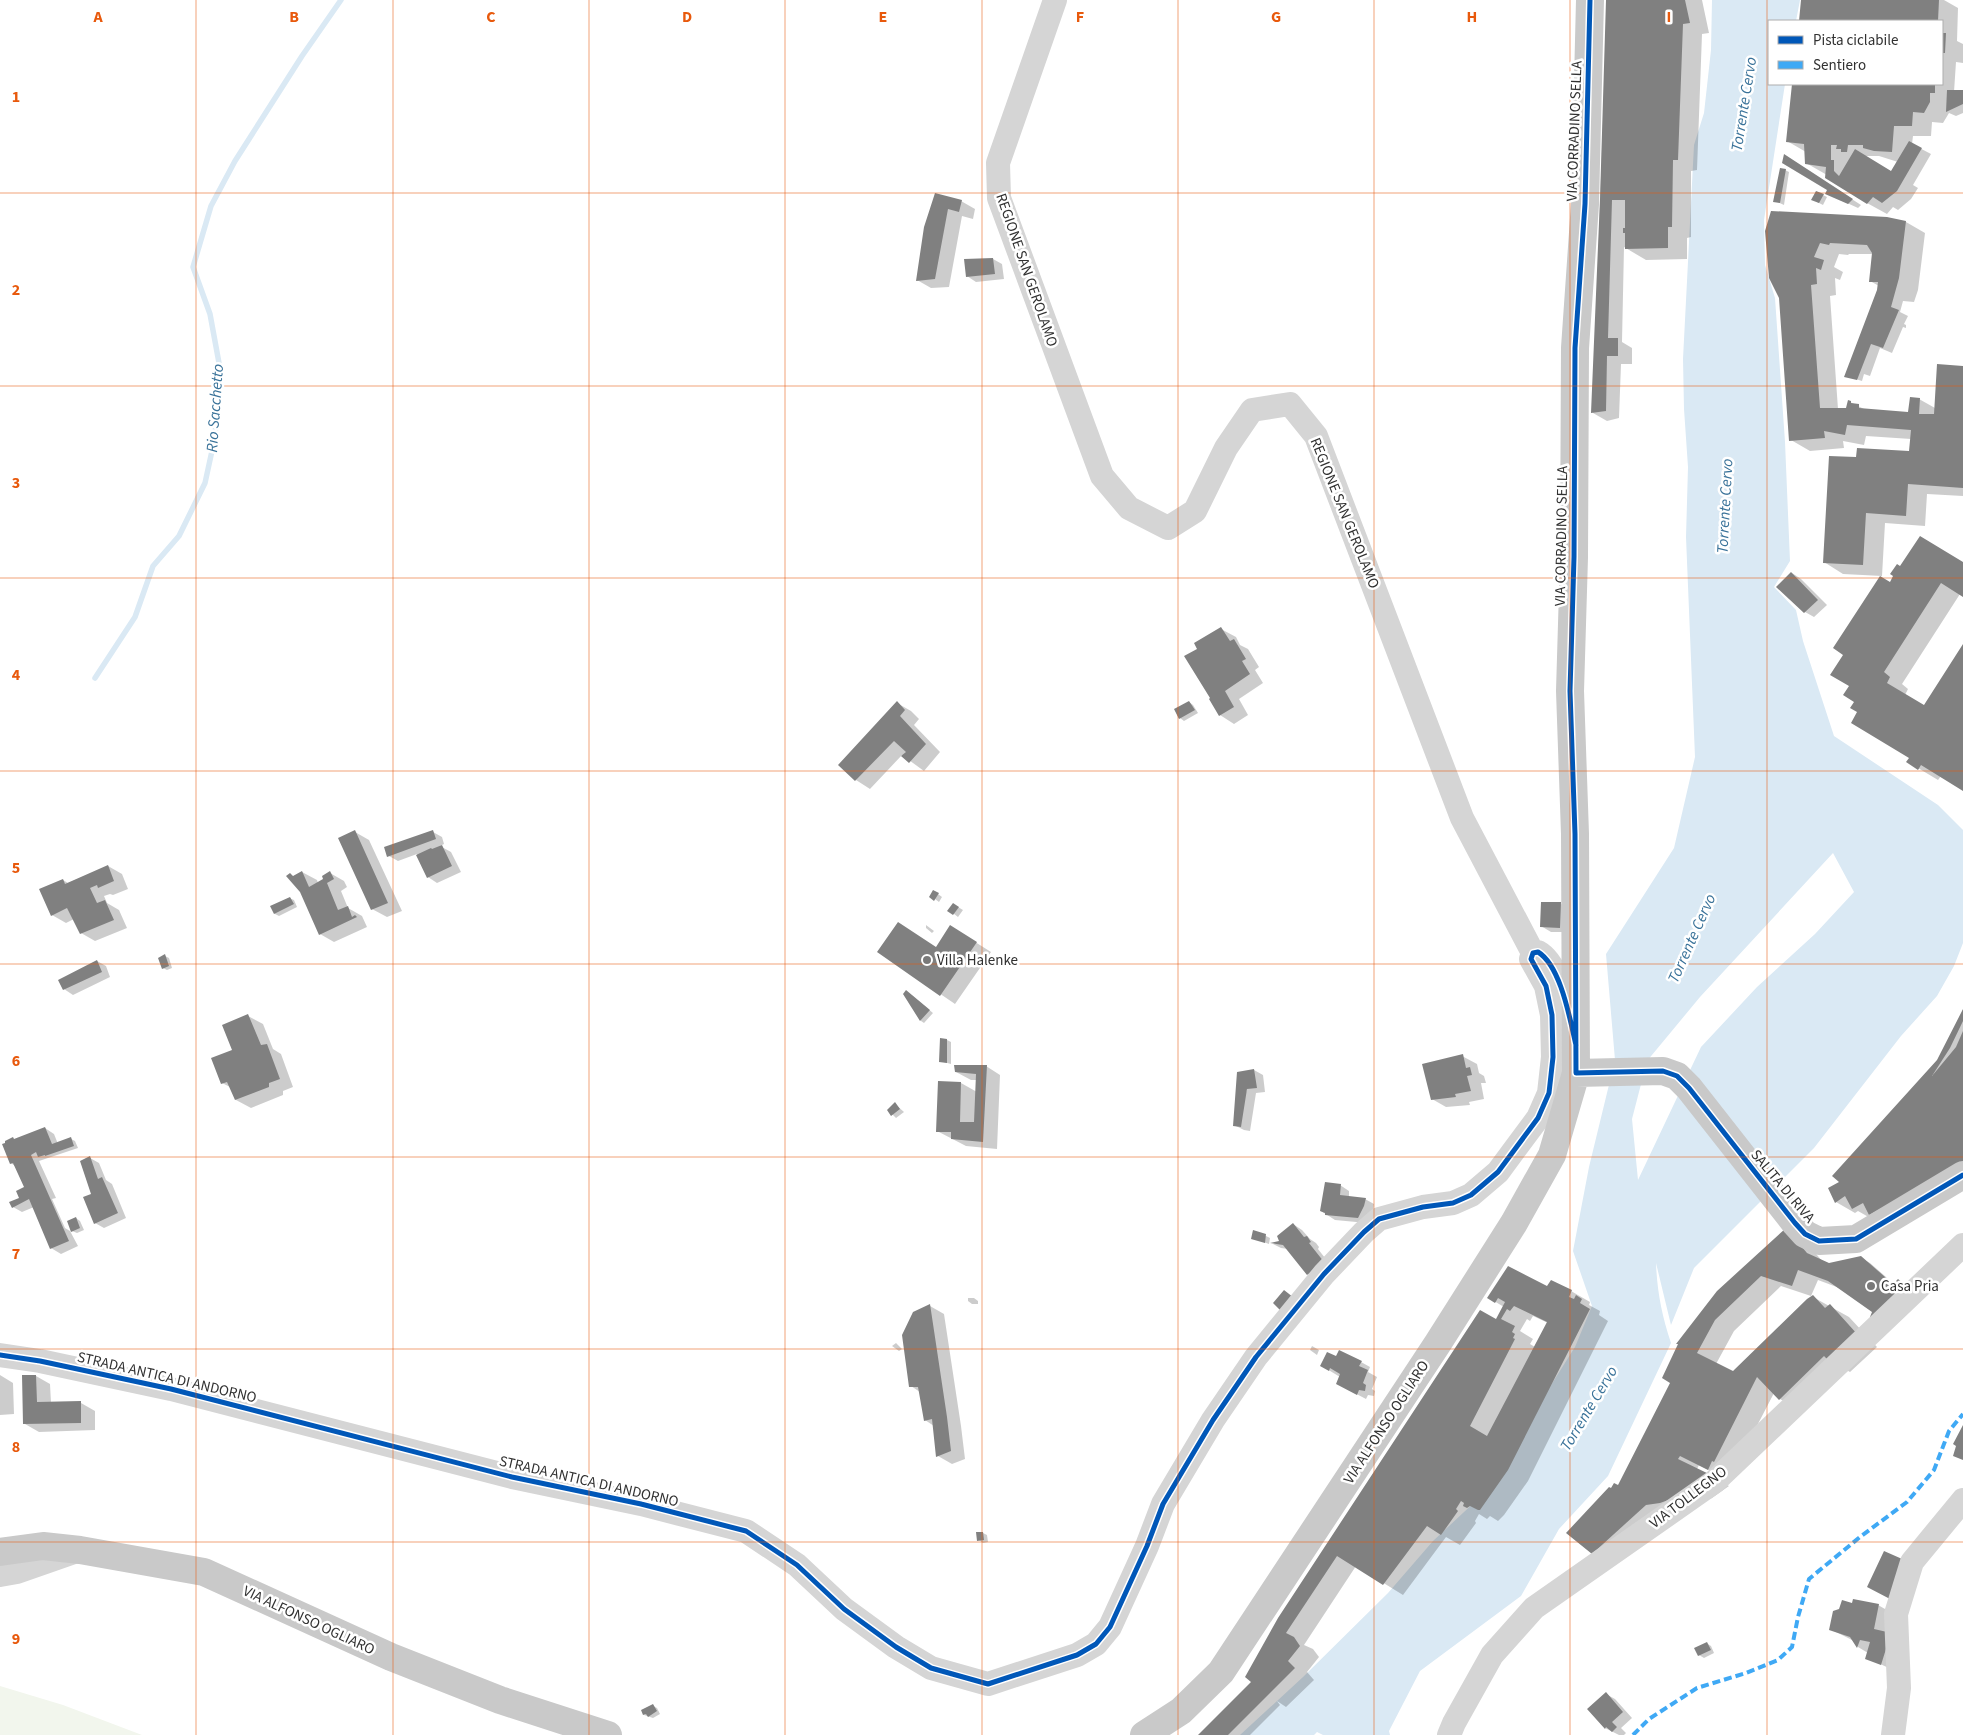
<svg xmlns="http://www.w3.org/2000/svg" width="1963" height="1735" font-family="'Source Sans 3',sans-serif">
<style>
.green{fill:#f2f6ed}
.water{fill:#dae9f4;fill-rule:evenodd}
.shadow{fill:#0003;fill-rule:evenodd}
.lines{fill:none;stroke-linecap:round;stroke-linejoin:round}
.stream{stroke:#dae9f4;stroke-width:5.5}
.building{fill:#808080;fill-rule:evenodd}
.minor{stroke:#d5d5d5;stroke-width:24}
.major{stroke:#c9c9c9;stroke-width:28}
.quiet{stroke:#3fa9f5;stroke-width:4;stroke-dasharray:8 4;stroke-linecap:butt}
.cycleway-casing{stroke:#fff;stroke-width:8}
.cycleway{stroke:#0057b8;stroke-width:5}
.grid{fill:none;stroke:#e8590c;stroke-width:1;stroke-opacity:0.55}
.poi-dot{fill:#797979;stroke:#fff;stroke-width:2}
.labels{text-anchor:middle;stroke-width:5;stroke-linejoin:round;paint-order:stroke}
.street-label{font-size:15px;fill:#313131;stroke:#fff}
.poi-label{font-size:15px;fill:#313131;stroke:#fff;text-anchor:start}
.water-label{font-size:16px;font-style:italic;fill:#397299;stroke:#fff}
.grid-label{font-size:16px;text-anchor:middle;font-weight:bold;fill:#e8590c;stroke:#fff;stroke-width:5;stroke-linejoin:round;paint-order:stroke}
</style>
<rect width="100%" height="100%" fill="#fff"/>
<!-- green -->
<path class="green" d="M0,1686L63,1705L142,1735H0Z"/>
<!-- water -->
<path class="water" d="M1712,0H1800L1796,21H1769V84H1785L1764,220L1765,265L1775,298L1785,442L1790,561L1774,587L1796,610L1803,641L1834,736L1938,805L1963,830V943L1954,966L1937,996L1901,1036L1814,1148L1694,1268L1671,1325L1656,1263C1657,1291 1662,1316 1671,1343L1608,1476L1559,1529L1521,1596L1420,1671L1389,1731L1390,1735H1323L1317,1732L1314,1735H1240L1303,1677L1388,1593L1433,1541L1494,1484L1541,1401L1575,1347L1592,1306L1573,1251L1589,1167L1615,1060L1606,954L1674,848L1695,757L1686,537L1688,467L1684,409L1683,359L1694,145L1704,113L1711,50ZM1833,853L1854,892L1815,934L1757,987L1701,1047L1638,1180L1632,1119L1647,1061L1700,997Z"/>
<!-- shadow -->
<path class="shadow" d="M1607,0H1702L1709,33L1702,34L1697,170L1691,171V237L1687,238V259L1646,260L1624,247L1622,342L1632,348V364H1621L1619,418L1607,421L1593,413Z
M1802,0H1944L1958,8L1957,41L1963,44V63L1956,62L1954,92H1963V113L1956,116L1949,113L1943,123L1932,122L1931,136H1913L1912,144L1931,154L1913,185L1918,188L1911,199L1898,210L1893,207L1887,214L1867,203L1827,175L1806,163V152L1787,141L1793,84H1942V21H1800ZM1864,156H1879L1898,162L1892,172Z
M1793,161L1861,205L1858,208L1836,198L1829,190Z
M1785,170L1789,172L1784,205L1775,201Z
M936,194L961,201L975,209L973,219L962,216L949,287L931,288L917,280Z
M1823,195L1827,197L1823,205L1817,202Z
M1906,222L1925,233L1918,290L1914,302L1903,301L1900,312L1908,316L1904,324L1906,325V328L1903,327L1892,353L1880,348L1870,376L1864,374L1862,381L1846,376L1879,286L1870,281L1873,254H1849L1848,255L1839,254L1834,267L1843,272L1840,280L1835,278L1836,295L1830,296L1838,409H1847L1850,402L1866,410L1907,413L1919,399L1935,408L1963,367V496L1927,494L1925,526L1885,523L1882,576L1843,574L1824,562L1857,458L1911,453V439L1866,436L1864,445L1843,441L1844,448L1810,451L1791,440L1780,298L1767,232Z
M993,259L1002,264L1004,279L976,282L967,276Z
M1963,563V596L1960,594L1902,684L1908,689L1905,695L1930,710L1963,646V789L1941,776L1938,780L1908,762L1910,757L1855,701L1849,688L1890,584L1900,567Z
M1792,573L1801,579L1827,605L1814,617L1805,612Z
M1221,629L1236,637L1240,645L1248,649L1259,667L1255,670L1263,683L1239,699L1248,715L1234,724L1220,715L1198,650Z
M1189,702L1193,705L1198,713L1184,721L1180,718L1176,710Z
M897,703L911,711L919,719L914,725L940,752L924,771L902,755L870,789L856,780Z
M355,832L369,840L402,911L387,917L372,909Z
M433,832L442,837L444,844L440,846L451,852L461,872L437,883L428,877L417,854L398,861L389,856Z
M108,866L122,874L128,889L113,895L110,894L104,896L107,903L119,910L127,928L95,941L81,933L74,919L66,923L52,915L63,880L68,883Z
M302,872L317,880L318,883L325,880L330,873L344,881L347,887L341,891L348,908L362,916L367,927L334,942L320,934L294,877Z
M934,891L942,897L939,902L931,896Z
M289,898L294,900L297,907L279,916L275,914L272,906Z
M953,904L963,910L958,917L949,910Z
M1561,904L1570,909L1569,932H1551L1541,926Z
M926,925L934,931L932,933L926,928Z
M964,935L991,952L955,1004L879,952L937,948Z
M165,956L169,958L172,968L167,970L163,968Z
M97,961L106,966L110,977L73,995L64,989Z
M904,994H910L933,1013L924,1023L921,1021Z
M1963,1010V1185L1872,1219L1858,1211L1855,1213L1836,1202L1841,1183L1938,1061Z
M248,1016L263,1024L273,1049L281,1054L293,1087L283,1091V1095L251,1108L236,1100L232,1088L222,1083Z
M947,1040L951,1042V1064L940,1061Z
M1462,1056L1477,1064L1479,1073L1484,1076L1486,1083H1481L1484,1099L1469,1102L1470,1105L1446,1107L1432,1099Z
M986,1066L1000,1075L997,1149L966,1146L937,1131L961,1083L977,1092V1080H971L956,1072Z
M1254,1070L1263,1075L1265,1092L1256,1093L1250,1131L1244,1130L1234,1125Z
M895,1104L904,1112L896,1118L888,1110Z
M45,1128L54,1134L58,1144L71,1139L75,1141L78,1148L39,1161L56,1198L52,1199L65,1228L70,1231L78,1246L61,1254L51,1248L34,1207L22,1212L13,1207L21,1199L25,1188L15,1166L11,1163L15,1140Z
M90,1158L99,1163L106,1180L112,1184L126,1218L104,1228L95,1223Z
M1340,1185L1349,1191V1197L1365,1199L1374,1204L1373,1212L1367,1223L1335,1220L1321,1211Z
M76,1218L80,1221L84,1230L77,1233L72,1231Z
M1293,1224L1302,1230L1310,1239L1316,1243L1319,1247L1318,1249L1332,1267L1317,1280L1308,1274L1288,1249L1281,1248L1273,1244L1281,1242Z
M1266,1236L1270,1238L1269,1244L1252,1238Z
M1805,1241L1823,1262L1830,1265L1861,1258L1870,1263L1894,1284L1898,1281L1907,1286L1873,1311L1842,1289L1818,1280L1811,1296L1781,1286L1734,1331L1716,1364L1733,1373L1813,1297L1849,1317L1877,1347L1850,1372L1843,1368L1799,1410L1780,1399L1774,1393L1733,1472L1728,1480L1699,1465L1697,1469L1729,1486L1712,1498L1592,1552L1619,1487L1718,1292Z
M1548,1288L1571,1291L1590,1302L1589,1305L1600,1311L1599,1315L1608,1321L1528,1481L1504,1515L1498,1521L1490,1516L1487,1519L1479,1514L1475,1521L1476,1523L1460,1545L1446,1537L1403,1595L1356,1566L1304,1645L1313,1649L1319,1657L1307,1672L1314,1680L1286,1707L1277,1701L1280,1705L1250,1735H1200L1253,1682L1247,1676L1497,1320L1504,1307L1489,1298ZM1533,1316L1548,1323L1535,1347L1530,1344L1533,1339L1520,1331L1527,1319L1530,1321Z
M968,1298H974L978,1301V1304H972L968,1301Z
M930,1306L944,1314L961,1426L965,1459L952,1464L938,1456L934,1426L925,1420L920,1392L911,1386Z
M896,1343L902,1349L899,1351L892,1346Z
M1312,1346L1319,1350L1317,1355L1310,1350Z
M1336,1358L1361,1362L1370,1367L1368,1372L1377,1377L1372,1389L1375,1391L1374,1396L1368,1395L1366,1399L1347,1389L1340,1377L1322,1366Z
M0,1375L13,1383L14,1414L0,1415Z
M36,1376L50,1384L51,1403H81L95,1411V1430L39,1432L25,1424Z
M983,1533L987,1535L988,1542L983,1543L979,1540Z
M1878,1605L1892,1613L1891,1669L1867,1658L1868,1653L1858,1647L1854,1641L1830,1629Z
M1706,1643L1711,1646L1714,1653L1704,1658L1699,1655Z
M1606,1694L1615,1699L1632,1718L1621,1728L1626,1733L1624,1735H1619L1605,1728Z
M653,1706L657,1708L660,1714L653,1718L644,1715Z"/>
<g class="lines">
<!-- stream -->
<path class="stream" d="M95,678L135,617L153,566L179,536L205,483L215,437L219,363L210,314L193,267L211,206L235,161L302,56L341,0"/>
</g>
<!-- building -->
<path class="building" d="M1606,0H1685L1690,23L1683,24L1678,160H1673L1672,227H1668V248L1625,249V233H1623V228H1625V200H1612L1608,338H1618V356H1607L1606,411L1591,413L1600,199Z
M1801,0H1939L1938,21H1799Z
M1942,33H1946L1945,53H1942Z
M1792,84H1935V93H1930V102L1924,113L1913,112L1912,126H1894L1892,152L1874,151L1863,148V145H1848L1847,152H1841V149H1836L1837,145H1831V160H1834V171L1839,176L1855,149L1891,171L1909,141L1922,148L1897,191L1882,203L1873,197L1867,204L1825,178L1826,167L1805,164L1804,144L1786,142Z
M1947,90H1963V104L1946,112Z
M1784,154L1853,199L1848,204L1825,194L1827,190L1782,163Z
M1780,168L1786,169L1780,203L1773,202Z
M1816,191L1824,194L1819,203L1811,200Z
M935,193L962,200L959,212L948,209L935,279L916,281L924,227Z
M1771,211L1887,217L1906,221L1899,278L1891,307L1899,310L1883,348L1871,344L1857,380L1844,377L1877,290L1878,282H1869L1872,253L1867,245L1830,243L1829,245L1820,243L1814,257L1824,260L1821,270L1816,268L1817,284L1811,285L1820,408H1846L1848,400L1851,401V403L1859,404V408L1908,412L1910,397L1920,398L1919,414H1934L1937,364L1963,366V488L1908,484L1906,516L1866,513L1863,565L1823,563L1829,456L1856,457L1857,448L1909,451L1911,430L1847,425L1845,435L1824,431L1825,438L1789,441L1779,298L1769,278L1765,231Z
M993,258L995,274L966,277L964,259Z
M1920,536L1963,562V597L1941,583L1884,672L1890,677L1887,683L1924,705L1963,644V791L1921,765L1918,770L1906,762L1909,758L1851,723L1857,712L1850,708L1854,702L1843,695L1849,686L1830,675L1843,655L1833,648L1880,576L1890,582L1893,576L1890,574L1897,564L1900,566Z
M1791,572L1818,600L1804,613L1776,587Z
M1221,627L1230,641L1234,639L1246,659L1242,661L1250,674L1225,691L1234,707L1219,716L1209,699L1210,698L1184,656L1197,649L1194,643Z
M897,701L905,710L900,716L926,744L909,763L901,756L906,752L894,741L855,781L838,765Z
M1189,701L1195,710L1179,719L1174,709Z
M355,830L388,903L371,910L338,838Z
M433,830L436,839L387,857L384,847Z
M442,845L452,866L427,878L416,855L431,848L432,849Z
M108,865L114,881L98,888L97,885L90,888L97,903L105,900L114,920L80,934L67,908L51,916L39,889L63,879L65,884Z
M302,871L309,887L323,879L322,876L330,871L334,879L327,883L338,910L348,906L352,917L355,915L357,917L319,935L300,892L286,876L290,873L293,876Z
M933,890L939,893L934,901L929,897Z
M290,897L294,904L274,914L270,906Z
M1541,902H1561L1560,928L1540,927Z
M953,903L959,907L953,915L947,911Z
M898,922L936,947L950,925L977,942L940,996L877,952Z
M165,954L169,966L162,969L158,958Z
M97,960L102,972L63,990L58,980Z
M906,990L930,1010L920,1021L903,994Z
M1963,1009V1021L1950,1048L1932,1076L1956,1047L1963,1031V1164L1869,1215L1863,1203L1852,1209L1845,1196L1835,1203L1828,1188L1839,1182L1832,1176L1937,1060Z
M248,1014L261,1045L267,1044L280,1079L269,1083V1087L235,1100L227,1082L221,1084L211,1058L232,1050L222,1025Z
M940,1038L947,1039V1063L939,1062Z
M1463,1054L1466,1068L1470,1067L1472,1075L1467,1076L1471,1091L1455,1094L1456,1097L1431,1100L1422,1064Z
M954,1065H987L983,1142L951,1139V1132H936L938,1081L961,1082L960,1122H974L976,1074L955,1072Z
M1254,1069L1257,1088L1247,1089L1241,1127L1233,1126L1237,1072Z
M895,1102L900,1109L891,1116L887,1110Z
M45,1127L52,1144L71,1137L74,1146L45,1156V1155L38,1157L36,1152L31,1155L69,1241L50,1249L29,1199L12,1208L9,1202L19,1198L16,1191L24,1187L13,1163L10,1164L2,1144L5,1143V1141L13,1137L14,1139Z
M90,1156L98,1179L102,1177L118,1213L94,1224L83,1197L91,1194L80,1161Z
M1325,1182L1341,1184L1340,1195L1366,1198L1364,1206L1358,1218L1325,1215V1213L1320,1211Z
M76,1217L80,1228L71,1232L67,1221Z
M1293,1223L1304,1237L1307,1236L1311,1242L1309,1243L1324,1262L1307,1275L1283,1245L1270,1243L1279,1241L1277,1236Z
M1786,1228L1807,1253L1829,1263L1861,1256L1893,1284L1898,1279L1909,1288L1872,1319L1870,1317L1872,1312L1828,1281L1798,1270L1792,1286L1761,1276L1715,1320L1697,1353L1733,1371L1807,1299L1813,1295L1825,1308L1830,1304L1858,1335L1830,1362L1824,1356L1779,1400L1757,1377L1714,1462L1712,1461L1708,1470L1680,1456L1678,1459L1711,1475L1674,1498L1660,1503L1646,1505L1592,1554L1566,1533L1609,1487L1611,1488L1614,1483L1618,1485L1670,1383L1662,1378L1678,1344H1676L1717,1291Z
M1253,1230L1266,1234L1265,1243L1251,1239Z
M1508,1266L1547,1286L1551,1280L1572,1290L1569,1297L1574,1299L1576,1295L1582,1299L1580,1303L1590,1309L1508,1470L1480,1510H1478L1470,1506L1467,1508L1463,1506L1464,1503L1461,1501L1456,1509L1458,1511L1441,1535L1427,1526L1383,1585L1337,1556L1286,1633L1294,1637L1300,1646L1288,1661L1295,1668L1228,1735H1198L1251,1682L1245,1677L1278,1618L1480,1310L1496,1319L1505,1302L1498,1298L1495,1303L1487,1298ZM1514,1306L1547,1322L1487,1436L1470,1426L1515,1339L1513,1338L1515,1334L1512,1332L1515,1326L1501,1319L1507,1309L1510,1311Z
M1284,1290L1298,1301L1286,1316L1273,1303Z
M930,1304L947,1417L951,1451L936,1457L932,1419L924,1421L918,1387H909L902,1335L913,1312Z
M1339,1350L1362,1361L1359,1366L1368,1370L1363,1383L1366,1385L1365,1391L1359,1390L1357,1395L1336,1384L1340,1374L1330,1368L1329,1371L1320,1366L1327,1352L1336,1356Z
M22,1375H36L37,1402L81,1401V1423L23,1424Z
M1963,1425V1460L1953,1456L1956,1446L1953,1444Z
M976,1532H983L984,1540L977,1541Z
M1884,1551L1909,1562L1890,1599L1867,1587Z
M1853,1599L1879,1604L1874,1629L1887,1632L1890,1636L1881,1665L1865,1659L1870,1642L1860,1640L1857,1648L1850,1637L1829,1630L1833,1611L1839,1609L1842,1600L1852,1603Z
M1707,1642L1711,1650L1698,1656L1694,1648Z
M1606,1692L1623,1712L1612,1722L1617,1727L1612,1732L1606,1727L1605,1729L1587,1709Z
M653,1704L657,1711L648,1717L646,1714L643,1715L641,1710Z"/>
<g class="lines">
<!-- minor -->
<path class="minor" d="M1055,0L998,163L999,198L1102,476L1129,508L1168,528L1195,511L1226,448L1252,410L1290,404L1316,436L1462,818L1533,953
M0,1355L40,1361L171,1389L512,1477L641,1504L746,1531L797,1565L844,1609L896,1647L931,1668L988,1684L1077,1655L1096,1644L1110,1627L1147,1546L1163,1504L1213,1420L1256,1357L1324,1274L1364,1232L1379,1219L1423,1207L1453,1203L1471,1195L1498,1172L1538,1118L1549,1093L1553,1057L1552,1015L1546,986L1531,959L1533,953L1538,952C1558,963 1565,1002 1570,1023
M0,1575L17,1572L80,1550
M1449,1735L1454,1723L1492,1655L1534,1608L1714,1482L1963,1245
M1893,1735L1899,1688L1896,1614L1912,1562L1963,1500"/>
<!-- major -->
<path class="major" d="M1576,1073L1663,1071L1677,1076L1689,1088L1795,1223L1805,1234L1819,1241L1856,1239L1963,1175
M0,1552L43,1546L80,1550L204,1572L391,1657L500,1700L608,1735
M1144,1735L1181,1711L1221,1672L1438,1343L1514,1223L1552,1155L1576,1073L1575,834L1570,691L1574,557L1575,348L1585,204L1590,0"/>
<!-- quiet -->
<path class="quiet" d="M1633,1735L1649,1719L1697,1688L1746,1673L1778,1660L1792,1647L1798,1617L1809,1579L1860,1537L1907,1502L1934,1470L1949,1431L1963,1414"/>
<defs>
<path id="cycleway" d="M1590,0L1585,204L1575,348L1574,557L1570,691L1575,834L1576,1073L1663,1071L1677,1076L1689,1088L1795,1223L1805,1234L1819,1241L1856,1239L1963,1175
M0,1355L40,1361L171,1389L512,1477L641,1504L746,1531L797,1565L844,1609L896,1647L931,1668L988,1684L1077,1655L1096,1644L1110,1627L1147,1546L1163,1504L1213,1420L1256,1357L1324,1274L1364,1232L1379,1219L1423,1207L1453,1203L1471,1195L1498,1172L1538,1118L1549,1093L1553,1057L1552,1015L1546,986L1531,959L1533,953L1538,952C1561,966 1570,1020 1576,1045"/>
</defs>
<!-- cycleway casing -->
<use href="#cycleway" class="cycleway-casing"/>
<!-- cycleway -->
<use href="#cycleway" class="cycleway"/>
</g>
<!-- grid -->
<path class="grid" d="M196,0V1735M393,0V1735M589,0V1735M785,0V1735M982,0V1735M1178,0V1735M1374,0V1735M1570,0V1735M1767,0V1735M0,193H1963M0,386H1963M0,578H1963M0,771H1963M0,964H1963M0,1157H1963M0,1349H1963M0,1542H1963"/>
<!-- markers -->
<g class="poi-dot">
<circle cx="927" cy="960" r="5"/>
<circle cx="1871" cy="1286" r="5"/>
</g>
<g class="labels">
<!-- street labels -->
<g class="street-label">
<text transform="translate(1574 131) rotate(-88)" y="5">VIA CORRADINO SELLA</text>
<text transform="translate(1027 270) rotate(71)" y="5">REGIONE SAN GEROLAMO</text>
<text transform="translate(1345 513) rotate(68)" y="5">REGIONE SAN GEROLAMO</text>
<text transform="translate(1561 536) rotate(-89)" y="5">VIA CORRADINO SELLA</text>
<text transform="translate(1783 1186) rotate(50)" y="5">SALITA DI RIVA</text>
<text transform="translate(167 1377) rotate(13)" y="5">STRADA ANTICA DI ANDORNO</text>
<text transform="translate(1386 1422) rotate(-57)" y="5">VIA ALFONSO OGLIARO</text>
<text transform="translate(589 1481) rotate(13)" y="5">STRADA ANTICA DI ANDORNO</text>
<text transform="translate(1688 1497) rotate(-37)" y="5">VIA TOLLEGNO</text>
<text transform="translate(309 1620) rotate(25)" y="5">VIA ALFONSO OGLIARO</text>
</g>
<!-- poi labels -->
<g class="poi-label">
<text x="937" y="965">Villa Halenke</text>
<text x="1881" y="1291">Casa Pria</text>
</g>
<!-- water labels -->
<g class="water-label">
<text transform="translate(1743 104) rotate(-81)" y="6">Torrente Cervo</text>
<text transform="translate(214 408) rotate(-86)" y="6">Rio Sacchetto</text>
<text transform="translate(1724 506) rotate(-87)" y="6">Torrente Cervo</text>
<text transform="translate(1691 938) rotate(-66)" y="6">Torrente Cervo</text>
<text transform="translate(1588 1408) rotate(-59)" y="6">Torrente Cervo</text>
</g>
</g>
<g class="grid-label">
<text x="98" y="22">A</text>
<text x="294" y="22">B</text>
<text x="491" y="22">C</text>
<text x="687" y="22">D</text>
<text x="883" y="22">E</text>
<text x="1080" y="22">F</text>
<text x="1276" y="22">G</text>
<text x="1472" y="22">H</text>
<text x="1669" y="22">I</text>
<text x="16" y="102">1</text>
<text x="16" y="295">2</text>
<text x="16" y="488">3</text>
<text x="16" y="680">4</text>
<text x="16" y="873">5</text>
<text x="16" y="1066">6</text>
<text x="16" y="1259">7</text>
<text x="16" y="1452">8</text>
<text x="16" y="1644">9</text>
</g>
<!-- legend -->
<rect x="1768" y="20" width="175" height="65" fill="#ffffff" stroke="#adadad"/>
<rect x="1778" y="36" width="25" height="8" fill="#0057b8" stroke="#adadad"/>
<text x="1813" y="45" font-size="15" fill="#313131">Pista ciclabile</text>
<rect x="1778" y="61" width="25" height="8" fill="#3fa9f5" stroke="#adadad"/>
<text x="1813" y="70" font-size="15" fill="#313131">Sentiero</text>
</svg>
